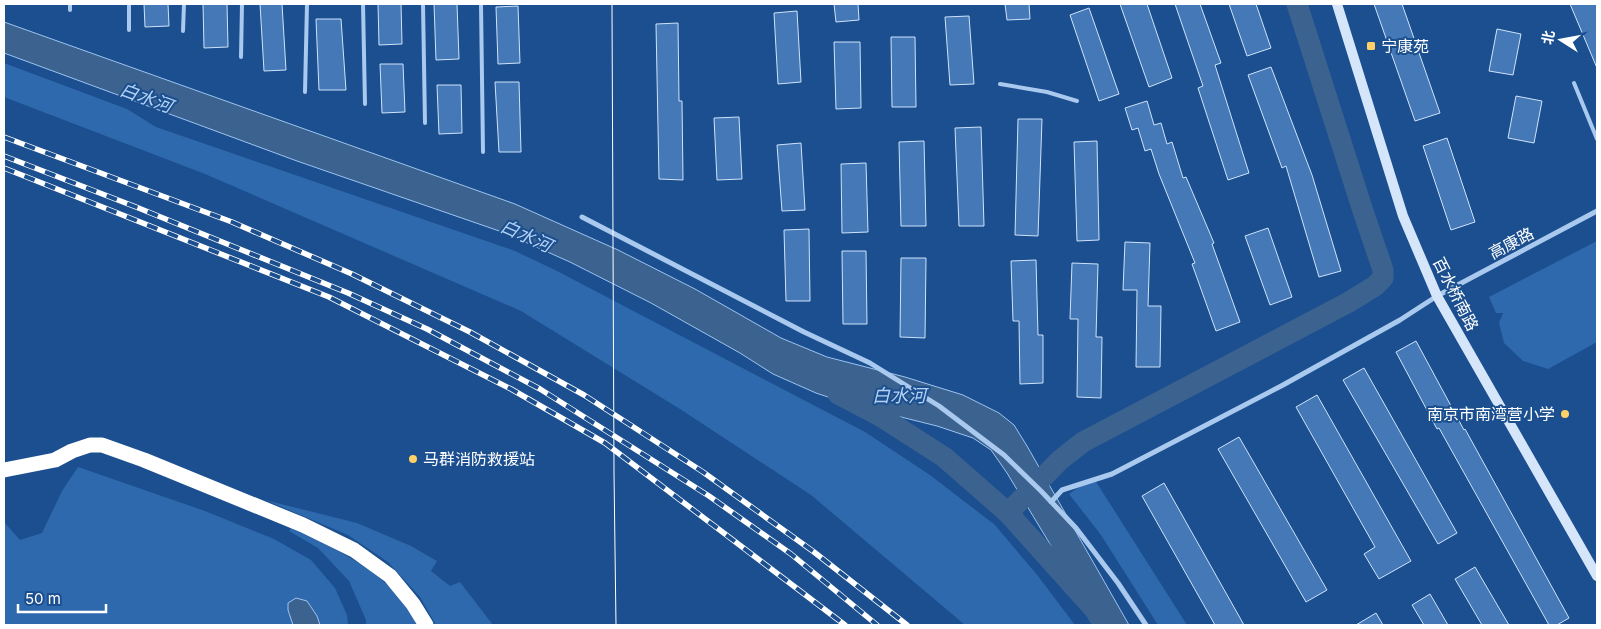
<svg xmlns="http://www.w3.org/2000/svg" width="1601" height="629" font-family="Inter,'Noto Sans SC',sans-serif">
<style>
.green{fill:#2e69ad}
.water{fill:#3c6290;stroke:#9cc4f0}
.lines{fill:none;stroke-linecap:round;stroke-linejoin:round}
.river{stroke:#3c6290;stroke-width:21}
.building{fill:#4478b7;stroke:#cfe3fa}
.lane{stroke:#a9c9ee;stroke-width:4}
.street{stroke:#a9c9ee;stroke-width:5}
.secondary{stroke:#d6e6fa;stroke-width:10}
.highway{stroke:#fff;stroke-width:15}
.tram{stroke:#fff;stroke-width:1}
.rail-casing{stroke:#fff;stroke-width:5.5}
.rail{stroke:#1b4f8f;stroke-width:4;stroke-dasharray:11;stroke-linecap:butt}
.poi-dot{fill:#ffd166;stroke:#1b4f8f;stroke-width:2}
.labels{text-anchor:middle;stroke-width:4;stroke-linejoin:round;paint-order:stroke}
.poi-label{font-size:16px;fill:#fff;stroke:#1b4f8f;text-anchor:start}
.street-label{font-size:16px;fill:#fff;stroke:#1b4f8f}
.water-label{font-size:18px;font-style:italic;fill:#b5d3f5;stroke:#1b4f8f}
</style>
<rect width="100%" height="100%" fill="#1b4f8f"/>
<!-- green -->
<path class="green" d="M4,63L127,109L156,127L515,251L557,271L865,432L930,475L995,525L1038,576L1075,625H965L811,495L680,409L521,311L205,174L4,97Z
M1597,241V342L1548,369L1523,361L1504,343L1499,323L1503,313H1496L1489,297Z
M78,467L205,511L274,539L311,560L335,588L347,615L348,625H4V522L20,540L42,533L62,491Z
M1093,477L1187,625H1158L1101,535L1069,494Z
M265,500L357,523L411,546L437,561L431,571L450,586L460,582L493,625H436L420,597L388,562L348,535Z
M291,528C339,550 394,575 417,625H366V620L349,581L318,548L289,531Z"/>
<!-- water -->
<path class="water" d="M4,22L515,204L618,250L695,289L781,338L827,357L905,377L963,395L999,413L1014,425L1027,446L1129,625H1099L1007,473L991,450L973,438L937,426L849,404L816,393L773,374L740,353L651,303L570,262L505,233L297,161L4,53Z
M296,598L307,601L317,616L320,625H293L288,610V603Z"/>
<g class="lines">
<!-- river -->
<path class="river" d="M838,394L880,416L944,457L1008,513L1095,610L1104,625
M1008,513L1060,460L1083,442L1349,302L1375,286L1383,278V270L1362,208L1297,4"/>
</g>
<!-- building -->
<path class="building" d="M144,4H168L169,26L145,27Z
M203,4H227L228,47L204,48Z
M260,4H282L286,70L264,71Z
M378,4H401L402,44L379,45Z
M434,4H457L459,59L436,60Z
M834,4H858L859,20L836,22Z
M1005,4H1029L1030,19L1007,20Z
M1120,4H1147L1172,78L1149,87Z
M1175,4H1200L1221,63L1215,65L1249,173L1228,180L1198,88L1203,86Z
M1229,4H1256L1271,48L1247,56Z
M1374,4H1402L1440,113L1415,121Z
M1570,4H1597V68Z
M518,6L520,63L498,64L496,7Z
M1089,8L1119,94L1099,101L1070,15Z
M797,11L801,82L778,84L774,13Z
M969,16L974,84L950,85L945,17Z
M316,19H341L346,90H319Z
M678,23L679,101H682L683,180L659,179L656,24Z
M1497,29L1521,34L1513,75L1489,71Z
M891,37H915L916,107H892Z
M834,42H860L861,108L836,109Z
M380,64H403L405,112L382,113Z
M1271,67L1312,175L1341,271L1319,277L1286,166L1282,168L1248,75Z
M495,82H519L521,152H499Z
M437,85H461L462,133L439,134Z
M1516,96L1542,101L1534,143L1508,138Z
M1147,101L1154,125L1161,123L1167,144L1172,142L1183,178L1186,177L1214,243L1212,244L1240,322L1216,331L1192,264L1195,263L1159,174L1151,149L1145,151L1138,128L1132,130L1125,108Z
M739,117L742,179L717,180L714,118Z
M1018,119H1042L1038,236L1015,235Z
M981,127L984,226H959L955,128Z
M1447,138L1475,222L1451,230L1423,146Z
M924,141L926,226H901L899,142Z
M1097,141L1099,240L1077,241L1074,142Z
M801,143L805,210L782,211L777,145Z
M866,163L868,232L842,233L841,164Z
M1268,228L1292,297L1270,305L1245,236Z
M809,229L810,301H786L784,230Z
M1125,242L1150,243L1148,306H1161L1160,367H1136L1137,290H1123Z
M842,251H866L867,324H843Z
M901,258H926L925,338L900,337Z
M1036,260L1038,335H1043V383L1020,384L1019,321H1013L1011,261Z
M1072,263L1098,264L1096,337H1102L1101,398L1077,397L1078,319H1070Z
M1416,341L1464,430L1465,429L1569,618L1557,625H1549L1439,428L1437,429L1396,352Z
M1364,368L1457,533L1438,544L1343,380Z
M1317,395L1411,561L1379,579L1364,554L1375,547L1296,407Z
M1239,437L1327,590L1306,602L1218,449Z
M1164,483L1244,625H1215L1142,496Z
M1475,567L1509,625H1482L1455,579Z
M1430,594L1448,625H1424L1412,605Z
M1376,613L1383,625H1356Z"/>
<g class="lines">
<!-- lane -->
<path class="lane" d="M363,4L365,104
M423,4L425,123
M481,4L483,152
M70,10V4
M129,30V4
M183,31L184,4
M241,57L242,4
M1574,83L1597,139
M1000,84L1047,92L1077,101
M305,92L307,4"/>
<!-- street -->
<path class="street" d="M582,217L804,332L870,363L939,406L1004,455L1041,491L1076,528L1118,583L1146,625
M1051,502L1062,490L1112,474L1283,385L1400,320L1437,296L1597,211"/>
<!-- secondary -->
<path class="secondary" d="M1337,4L1403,216L1437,296L1597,576"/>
<!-- highway -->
<path class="highway" d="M4,470L55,460L72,451L90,445H102L144,460L303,525L354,550L390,576L413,604L426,625"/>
<!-- tram -->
<path class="tram" d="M612,4L614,473L616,625"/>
<defs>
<path id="rail" d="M4,137L232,222L352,274L470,332L584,395L703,472L814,552L907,625
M4,156L136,207L348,293L427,329L540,389L709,496L791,554L877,625
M4,168L329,297L511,389L605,443L845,625"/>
</defs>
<!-- rail casing -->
<use href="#rail" class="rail-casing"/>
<!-- rail -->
<use href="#rail" class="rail"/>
</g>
<!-- markers -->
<g class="poi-dot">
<rect x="1366" y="41" width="10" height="10" rx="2.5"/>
<circle cx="1565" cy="414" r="5"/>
<circle cx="413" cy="459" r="5"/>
</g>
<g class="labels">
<!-- poi labels -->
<g class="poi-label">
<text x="1381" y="52">宁康苑</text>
<text x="1555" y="420" text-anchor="end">南京市南湾营小学</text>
<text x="423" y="465">马群消防救援站</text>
</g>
<!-- street labels -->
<g class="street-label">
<text transform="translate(1511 243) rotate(-28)" y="6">高康路</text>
<text transform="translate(1456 294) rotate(63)" y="6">百水桥南路</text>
</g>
<!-- water labels -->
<g class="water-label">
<text transform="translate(146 98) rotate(20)" y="6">白水河</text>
<text transform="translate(526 236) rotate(24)" y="6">白水河</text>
<text x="899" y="402">白水河</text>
</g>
</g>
<!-- border -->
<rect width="1601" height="629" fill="none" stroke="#ffffff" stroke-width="10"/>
<!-- north arrow -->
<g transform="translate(1561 40) rotate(281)" stroke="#1b4f8f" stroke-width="4" paint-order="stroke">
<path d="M0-4L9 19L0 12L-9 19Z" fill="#ffffff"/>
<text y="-8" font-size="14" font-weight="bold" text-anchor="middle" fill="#ffffff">北</text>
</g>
<!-- scale -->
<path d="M18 604v8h88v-8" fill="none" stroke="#ffffff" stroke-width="2.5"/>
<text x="25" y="604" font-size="15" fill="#ffffff" stroke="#1b4f8f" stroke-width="4" paint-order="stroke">50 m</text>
</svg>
